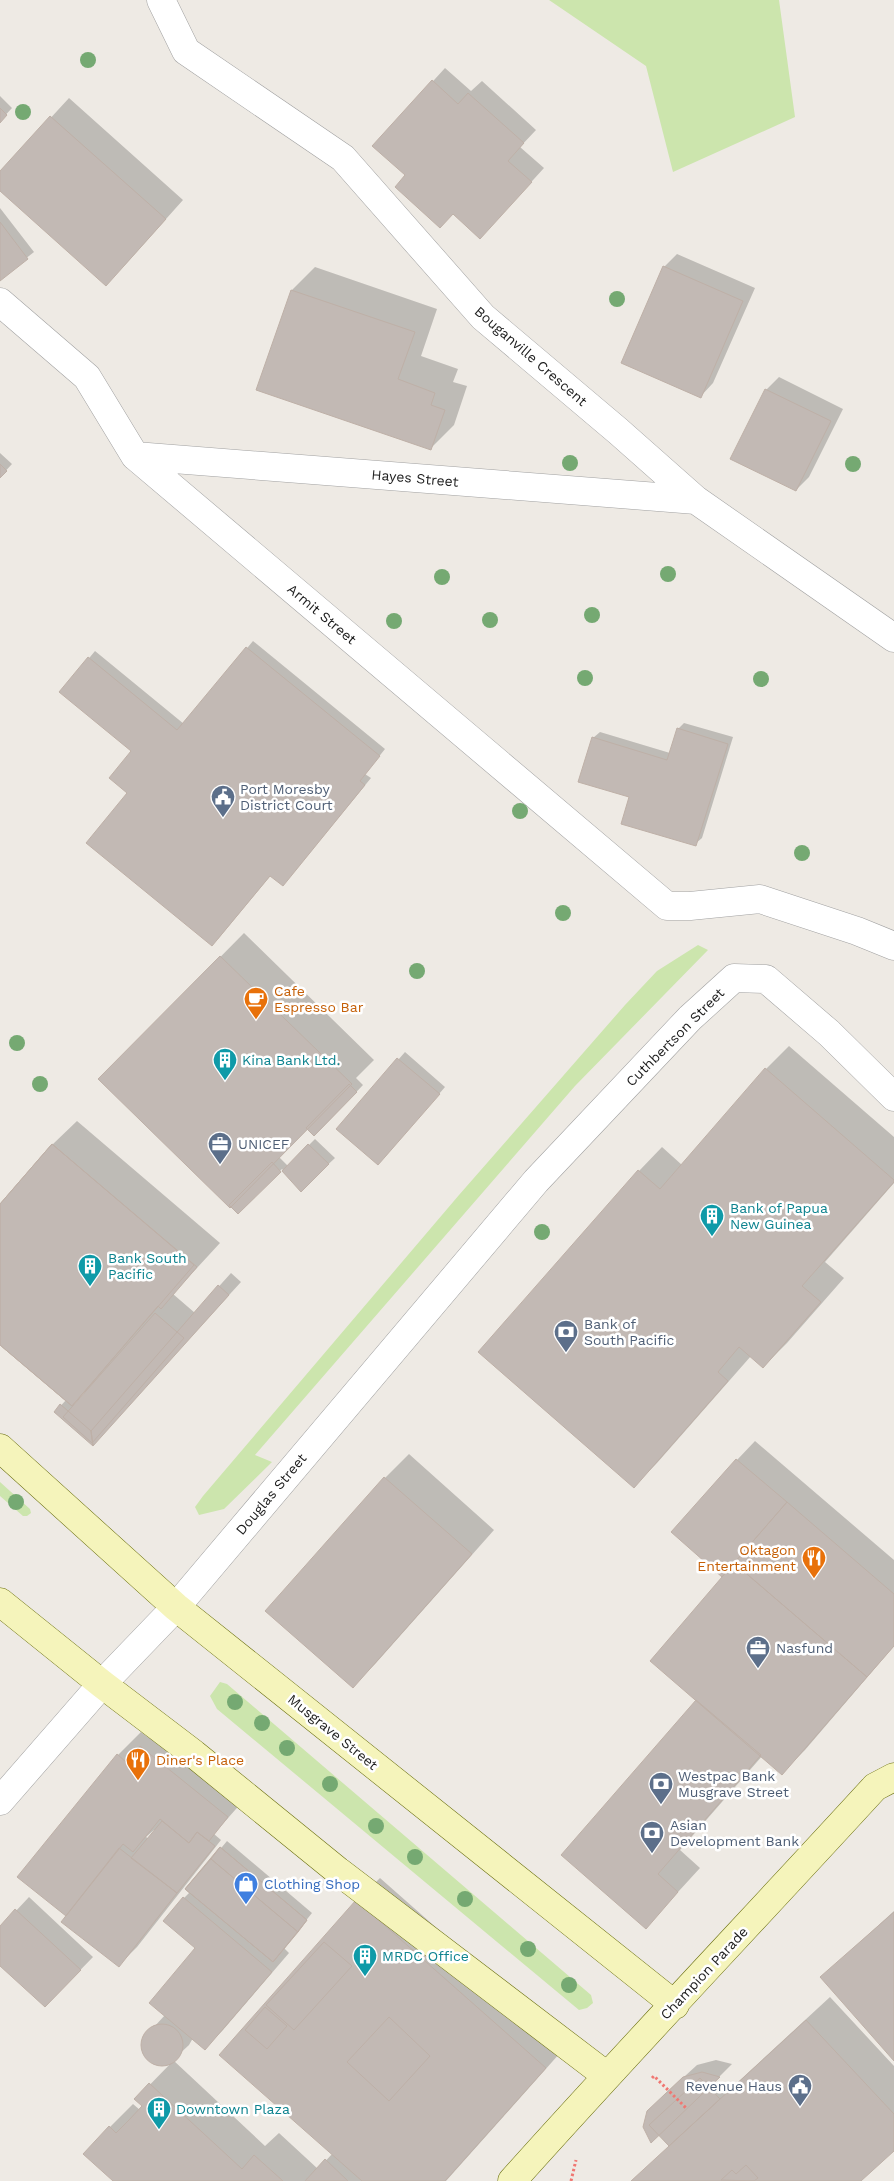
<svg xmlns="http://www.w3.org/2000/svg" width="894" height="2181" font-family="'Work Sans',sans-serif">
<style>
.grass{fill:#cce5ad}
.shadow{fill:#0003;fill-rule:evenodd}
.building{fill:#c2b9b4;stroke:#beb0a7}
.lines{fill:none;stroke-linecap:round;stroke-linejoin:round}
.street-casing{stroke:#a1a1a1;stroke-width:29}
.secondary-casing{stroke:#686d0c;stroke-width:29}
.path{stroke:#f07772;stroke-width:3;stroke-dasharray:2.5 2.5;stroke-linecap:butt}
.street{stroke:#fff;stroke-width:28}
.secondary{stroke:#f5f4bb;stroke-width:28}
.tree{fill:#75a972}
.labels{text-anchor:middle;stroke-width:5;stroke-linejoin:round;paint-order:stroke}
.street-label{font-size:14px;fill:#1d1d1d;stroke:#fff}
.service-label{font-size:14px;fill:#4e5e75;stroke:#fff;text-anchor:start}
.food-label{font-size:14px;fill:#c56008;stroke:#fff;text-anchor:start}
.culture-label{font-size:14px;fill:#0d838f;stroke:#fff;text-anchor:start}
.shop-label{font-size:14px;fill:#366cbe;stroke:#fff;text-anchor:start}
</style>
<rect width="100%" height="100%" fill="#eeeae4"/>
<!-- grass -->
<path class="grass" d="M549,0H779L795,117L673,172L646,66Z
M698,945L708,950L575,1086L255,1455L272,1462L224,1509L199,1515L195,1507L203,1496L459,1195L625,1005L657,971Z
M0,1482L30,1509L31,1513L27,1516H23L0,1496Z
M220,1682L227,1684L591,1995L593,2003L587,2008L579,2010L217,1709L210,1696Z"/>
<!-- shadow -->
<path class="shadow" d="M445,68L471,91L482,81L536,130L520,147L544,168L492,225L453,213L374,146Z
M0,96L12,108L0,121Z
M69,98L183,200L124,266L0,190V173Z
M0,208L34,252L0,279Z
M677,254L755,288L713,383L701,396L664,267Z
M315,267L437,309L421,356L458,369L453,382L467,386L454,425L430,449L292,290Z
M779,377L843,409L809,477L796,490L766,390Z
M0,453L12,464L0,477Z
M253,641L385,749L365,774L371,778L289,878L271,875L218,939L129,792L133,751L61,692L95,651L184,724Z
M684,723L733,737L702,838L695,844L631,796L593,738L600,732L670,753L678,729Z
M244,933L374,1060L356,1078L363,1085L321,1129L308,1128L279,1157L288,1166L315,1139L335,1158L301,1190L282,1169L238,1213L100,1079Z
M789,1046L894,1137V1183L825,1262L844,1278L787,1343L763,1367L751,1356L657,1463L634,1486L479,1352L639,1171L662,1147L682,1165L766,1069Z
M405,1052L445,1087L384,1158L338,1129Z
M77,1121L220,1243L173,1294L195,1313L231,1273L241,1282L94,1443L55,1412L66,1400L0,1343V1206L53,1144ZM84,1392L86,1393L75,1405L73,1403Z
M755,1441L894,1560V1646L805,1750L782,1773L763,1755L680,1850L700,1868L646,1927L563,1855L698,1700L724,1577L737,1460Z
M409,1454L494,1530L376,1663L353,1686L267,1611L385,1478Z
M164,1724L250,1793L214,1834L221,1840L137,1947L119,1965L67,1916L118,1755L141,1732L149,1738ZM154,1830L155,1831L149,1839L146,1837Z
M227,1841L312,1913L284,1948L289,1953L223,2030L205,2048L193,2038L189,2045L173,2060L265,2146L279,2133L318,2169L333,2153L357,1901L380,1878L568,2044L446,2181H114L110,2127L133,2104L140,2110L143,2106L136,2099L172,2062L157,2064L146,2057L143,2051V2039L165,2015L197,1948L184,1898L190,1892L187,1889Z
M29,1897L93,1957L58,1993L0,1964V1928Z
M894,1911V2059L822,1977Z
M830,1997L894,2066V2149L860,2181H632L670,2146L660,2135L661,2098L697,2065L716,2060L732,2064L715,2081L726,2093Z"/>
<!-- building -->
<path class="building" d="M432,80L458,104L468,93L524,143L508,161L532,182L480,239L453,214L440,228L395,187L405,175L372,146Z
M0,108L7,115L0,123Z
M50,116L166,219L106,286L0,191V171Z
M0,222L28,259L0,281Z
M663,266L743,301L701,398L621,363Z
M291,290L415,332L398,379L435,393L431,405L445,410L431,450L256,390Z
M765,389L831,421L796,491L730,459Z
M0,464L7,471L0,478Z
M246,647L380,756L360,781L365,785L283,886L270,876L212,946L86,843L127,793L109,778L131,751L59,692L88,657L177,730Z
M677,728L728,744L696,846L621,824L629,797L578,782L592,737L667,760Z
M220,956L352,1084L230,1208L98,1079Z
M397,1058L440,1094L378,1165L336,1129Z
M765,1068L894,1180V1182L802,1286L821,1302L763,1368L739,1347L718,1372L728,1381L634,1488L478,1352L638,1170L660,1189Z
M349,1084L357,1092L314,1136L306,1128Z
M52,1144L194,1265L72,1406L0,1345V1204Z
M52,1144L197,1267L161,1309L158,1306L72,1406L0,1345V1204Z
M308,1144L329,1164L301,1192L282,1171Z
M272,1162L281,1172L238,1214L229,1205Z
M218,1285L229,1295L93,1446L91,1431Z
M155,1313L184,1338L92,1443L63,1417Z
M60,1404L91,1431L93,1446L54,1412Z
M736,1459L787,1502L722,1577L671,1532Z
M384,1477L472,1554L353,1688L265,1611Z
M787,1502L894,1594V1646L867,1677L734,1563Z
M734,1563L867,1677L782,1775L650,1661Z
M696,1700L761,1755L658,1874L678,1892L646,1929L561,1855Z
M140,1746L228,1817L209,1841L197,1832L189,1843L160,1819L133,1852L123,1844L66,1916L17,1877L117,1754L126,1762Z
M162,1821L189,1843L197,1832L215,1846L177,1893L131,1858Z
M220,1847L307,1920L298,1932L211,1859Z
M220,1847L307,1920L273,1962L185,1889Z
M119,1848L177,1893L119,1967L61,1922Z
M211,1859L298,1932L273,1962L185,1889Z
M183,1897L272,1972L205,2050L149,2003L195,1948L163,1921Z
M356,1900L546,2068L445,2181H362L219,2055Z
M15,1909L81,1970L45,2007L0,1966V1926Z
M894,1912V2061L820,1977Z
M324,1942L352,1966L294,2030L266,2005Z
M265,2007L287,2026L267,2049L245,2030Z
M389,2017L430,2056L389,2101L347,2062Z
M806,2020L894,2114V2151L861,2181H631Z
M141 2045a21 21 0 1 1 42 0a21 21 0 1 1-42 0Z
M702,2072L720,2077L651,2143L643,2127L647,2111L683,2077Z
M700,2078L720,2099L669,2146L649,2125Z
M149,2083L242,2169L254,2155L283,2181H113L83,2154L109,2126L116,2133L129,2120L142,2106L134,2099Z
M325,2159L348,2181H305Z
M746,2165L758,2178L754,2181L721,2180L732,2170L736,2174Z"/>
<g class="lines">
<defs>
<path id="street" d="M161,0L186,51L343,158L483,317L618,431L696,500L894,638
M0,302L87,377L135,456L667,906H690L760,899L857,931L894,946
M135,456L696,500
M0,1801L102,1684L176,1607L536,1181L690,1018L734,978L766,979L829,1033L894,1097"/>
<path id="secondary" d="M0,1448L176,1607L675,2005
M0,1602L102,1684L194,1754L338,1871L607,2076
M512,2181C631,2048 754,1919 875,1787L894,1777"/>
</defs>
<!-- street casing -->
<use href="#street" class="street-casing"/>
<!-- secondary casing -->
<use href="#secondary" class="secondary-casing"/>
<!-- path -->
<path class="path" d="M652,2078L654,2076L687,2109
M571,2181L576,2160"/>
<!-- street -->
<use href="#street" class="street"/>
<!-- secondary -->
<use href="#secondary" class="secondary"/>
</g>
<!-- trees -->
<g class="tree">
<circle cx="88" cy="60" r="8"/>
<circle cx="23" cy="112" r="8"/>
<circle cx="617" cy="299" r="8"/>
<circle cx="570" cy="463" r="8"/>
<circle cx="853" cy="464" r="8"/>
<circle cx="668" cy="574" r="8"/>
<circle cx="442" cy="577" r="8"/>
<circle cx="592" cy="615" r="8"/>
<circle cx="490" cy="620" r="8"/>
<circle cx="394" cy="621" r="8"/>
<circle cx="585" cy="678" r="8"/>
<circle cx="761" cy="679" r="8"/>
<circle cx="520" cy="811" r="8"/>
<circle cx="802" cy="853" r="8"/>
<circle cx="563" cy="913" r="8"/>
<circle cx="417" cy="971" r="8"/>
<circle cx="17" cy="1043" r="8"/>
<circle cx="40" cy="1084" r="8"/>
<circle cx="542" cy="1232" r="8"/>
<circle cx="16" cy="1502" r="8"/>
<circle cx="235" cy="1702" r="8"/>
<circle cx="262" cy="1723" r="8"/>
<circle cx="287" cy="1748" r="8"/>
<circle cx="330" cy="1784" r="8"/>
<circle cx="376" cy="1826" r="8"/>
<circle cx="415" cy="1857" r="8"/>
<circle cx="465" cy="1899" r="8"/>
<circle cx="528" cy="1949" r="8"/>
<circle cx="569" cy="1985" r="8"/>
</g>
<!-- icons -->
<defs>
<symbol id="civic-pin" viewBox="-11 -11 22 30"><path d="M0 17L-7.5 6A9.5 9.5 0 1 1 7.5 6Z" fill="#5c6f8a" stroke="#fff"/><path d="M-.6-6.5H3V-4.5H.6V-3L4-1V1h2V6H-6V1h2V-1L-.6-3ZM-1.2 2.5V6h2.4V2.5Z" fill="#fff"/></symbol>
<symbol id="cafe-pin" viewBox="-11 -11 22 30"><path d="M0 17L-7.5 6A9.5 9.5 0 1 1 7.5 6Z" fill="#e8710a" stroke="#fff"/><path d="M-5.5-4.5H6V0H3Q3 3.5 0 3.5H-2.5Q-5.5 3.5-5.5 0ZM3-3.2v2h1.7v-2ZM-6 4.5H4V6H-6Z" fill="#fff"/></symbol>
<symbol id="building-pin" viewBox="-11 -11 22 30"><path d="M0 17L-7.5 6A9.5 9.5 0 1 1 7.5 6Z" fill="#0f9aa8" stroke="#fff"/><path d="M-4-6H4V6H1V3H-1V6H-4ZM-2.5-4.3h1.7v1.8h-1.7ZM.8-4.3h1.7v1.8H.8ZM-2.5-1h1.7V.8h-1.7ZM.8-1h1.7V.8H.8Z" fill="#fff"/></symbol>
<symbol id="office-pin" viewBox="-11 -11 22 30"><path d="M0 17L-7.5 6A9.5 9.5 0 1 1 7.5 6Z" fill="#5c6f8a" stroke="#fff"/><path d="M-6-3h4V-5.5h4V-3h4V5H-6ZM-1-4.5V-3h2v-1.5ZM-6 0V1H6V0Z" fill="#fff"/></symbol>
<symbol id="bank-pin" viewBox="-11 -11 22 30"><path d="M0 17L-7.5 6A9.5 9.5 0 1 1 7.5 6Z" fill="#5c6f8a" stroke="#fff"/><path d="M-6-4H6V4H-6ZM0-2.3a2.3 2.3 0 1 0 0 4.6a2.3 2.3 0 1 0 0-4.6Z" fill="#fff"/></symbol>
<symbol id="restaurant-pin" viewBox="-11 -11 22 30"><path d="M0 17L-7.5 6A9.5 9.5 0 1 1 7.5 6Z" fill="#e8710a" stroke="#fff"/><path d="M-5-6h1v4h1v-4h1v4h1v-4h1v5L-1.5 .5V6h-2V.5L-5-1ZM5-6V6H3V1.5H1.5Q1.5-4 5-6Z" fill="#fff"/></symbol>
<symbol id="shop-pin" viewBox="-11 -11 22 30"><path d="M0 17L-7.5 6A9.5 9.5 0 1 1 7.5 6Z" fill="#3f7fe0" stroke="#fff"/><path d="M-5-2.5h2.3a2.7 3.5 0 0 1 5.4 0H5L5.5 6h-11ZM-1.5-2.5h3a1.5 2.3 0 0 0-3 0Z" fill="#fff"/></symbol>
</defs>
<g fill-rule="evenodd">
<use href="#civic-pin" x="209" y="783" width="28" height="38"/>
<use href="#cafe-pin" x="242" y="985" width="28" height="38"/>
<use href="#building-pin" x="211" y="1046" width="28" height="38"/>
<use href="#office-pin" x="206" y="1130" width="28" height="38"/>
<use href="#building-pin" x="698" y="1202" width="28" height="38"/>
<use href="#building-pin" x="76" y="1252" width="28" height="38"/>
<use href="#bank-pin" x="552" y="1318" width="28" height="38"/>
<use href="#restaurant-pin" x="800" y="1544" width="28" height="38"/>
<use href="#office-pin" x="744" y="1634" width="28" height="38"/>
<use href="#restaurant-pin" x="124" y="1746" width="28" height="38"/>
<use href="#bank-pin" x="647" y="1770" width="28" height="38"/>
<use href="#bank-pin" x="638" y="1819" width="28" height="38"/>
<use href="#shop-pin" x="232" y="1870" width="28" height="38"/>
<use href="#building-pin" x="351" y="1942" width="28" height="38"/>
<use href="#civic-pin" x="786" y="2072" width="28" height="38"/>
<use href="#building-pin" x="145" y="2095" width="28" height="38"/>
</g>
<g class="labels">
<!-- street labels -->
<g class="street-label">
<text transform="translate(531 356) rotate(41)" y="5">Bouganville Crescent</text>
<text transform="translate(415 478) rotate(5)" y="5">Hayes Street</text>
<text transform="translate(322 614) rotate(40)" y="5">Armit Street</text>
<text transform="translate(675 1037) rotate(-45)" y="5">Cuthbertson Street</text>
<text transform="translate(271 1494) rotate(-50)" y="5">Douglas Street</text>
<text transform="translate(333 1732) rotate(39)" y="5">Musgrave Street</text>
<text transform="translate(704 1973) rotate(-47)" y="5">Champion Parade</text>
</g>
<!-- service labels -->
<g class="service-label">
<text x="240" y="794">Port Moresby<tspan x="240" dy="16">District Court</tspan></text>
<text x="238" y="1149">UNICEF</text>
<text x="584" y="1329">Bank of<tspan x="584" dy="16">South Pacific</tspan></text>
<text x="776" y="1653">Nasfund</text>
<text x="678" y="1781">Westpac Bank<tspan x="678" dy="16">Musgrave Street</tspan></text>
<text x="670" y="1830">Asian<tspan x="670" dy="16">Development Bank</tspan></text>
<text x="782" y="2091" text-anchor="end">Revenue Haus</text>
</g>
<!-- food labels -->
<g class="food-label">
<text x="274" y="996">Cafe<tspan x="274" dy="16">Espresso Bar</tspan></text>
<text x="796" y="1555" text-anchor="end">Oktagon<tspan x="796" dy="16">Entertainment</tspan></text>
<text x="156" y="1765">Diner's Place</text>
</g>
<!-- culture labels -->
<g class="culture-label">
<text x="242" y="1065">Kina Bank Ltd.</text>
<text x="730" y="1213">Bank of Papua<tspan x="730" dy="16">New Guinea</tspan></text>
<text x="108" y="1263">Bank South<tspan x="108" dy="16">Pacific</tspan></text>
<text x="382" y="1961">MRDC Office</text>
<text x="176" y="2114">Downtown Plaza</text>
</g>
<!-- shop labels -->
<g class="shop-label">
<text x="264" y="1889">Clothing Shop</text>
</g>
</g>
</svg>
